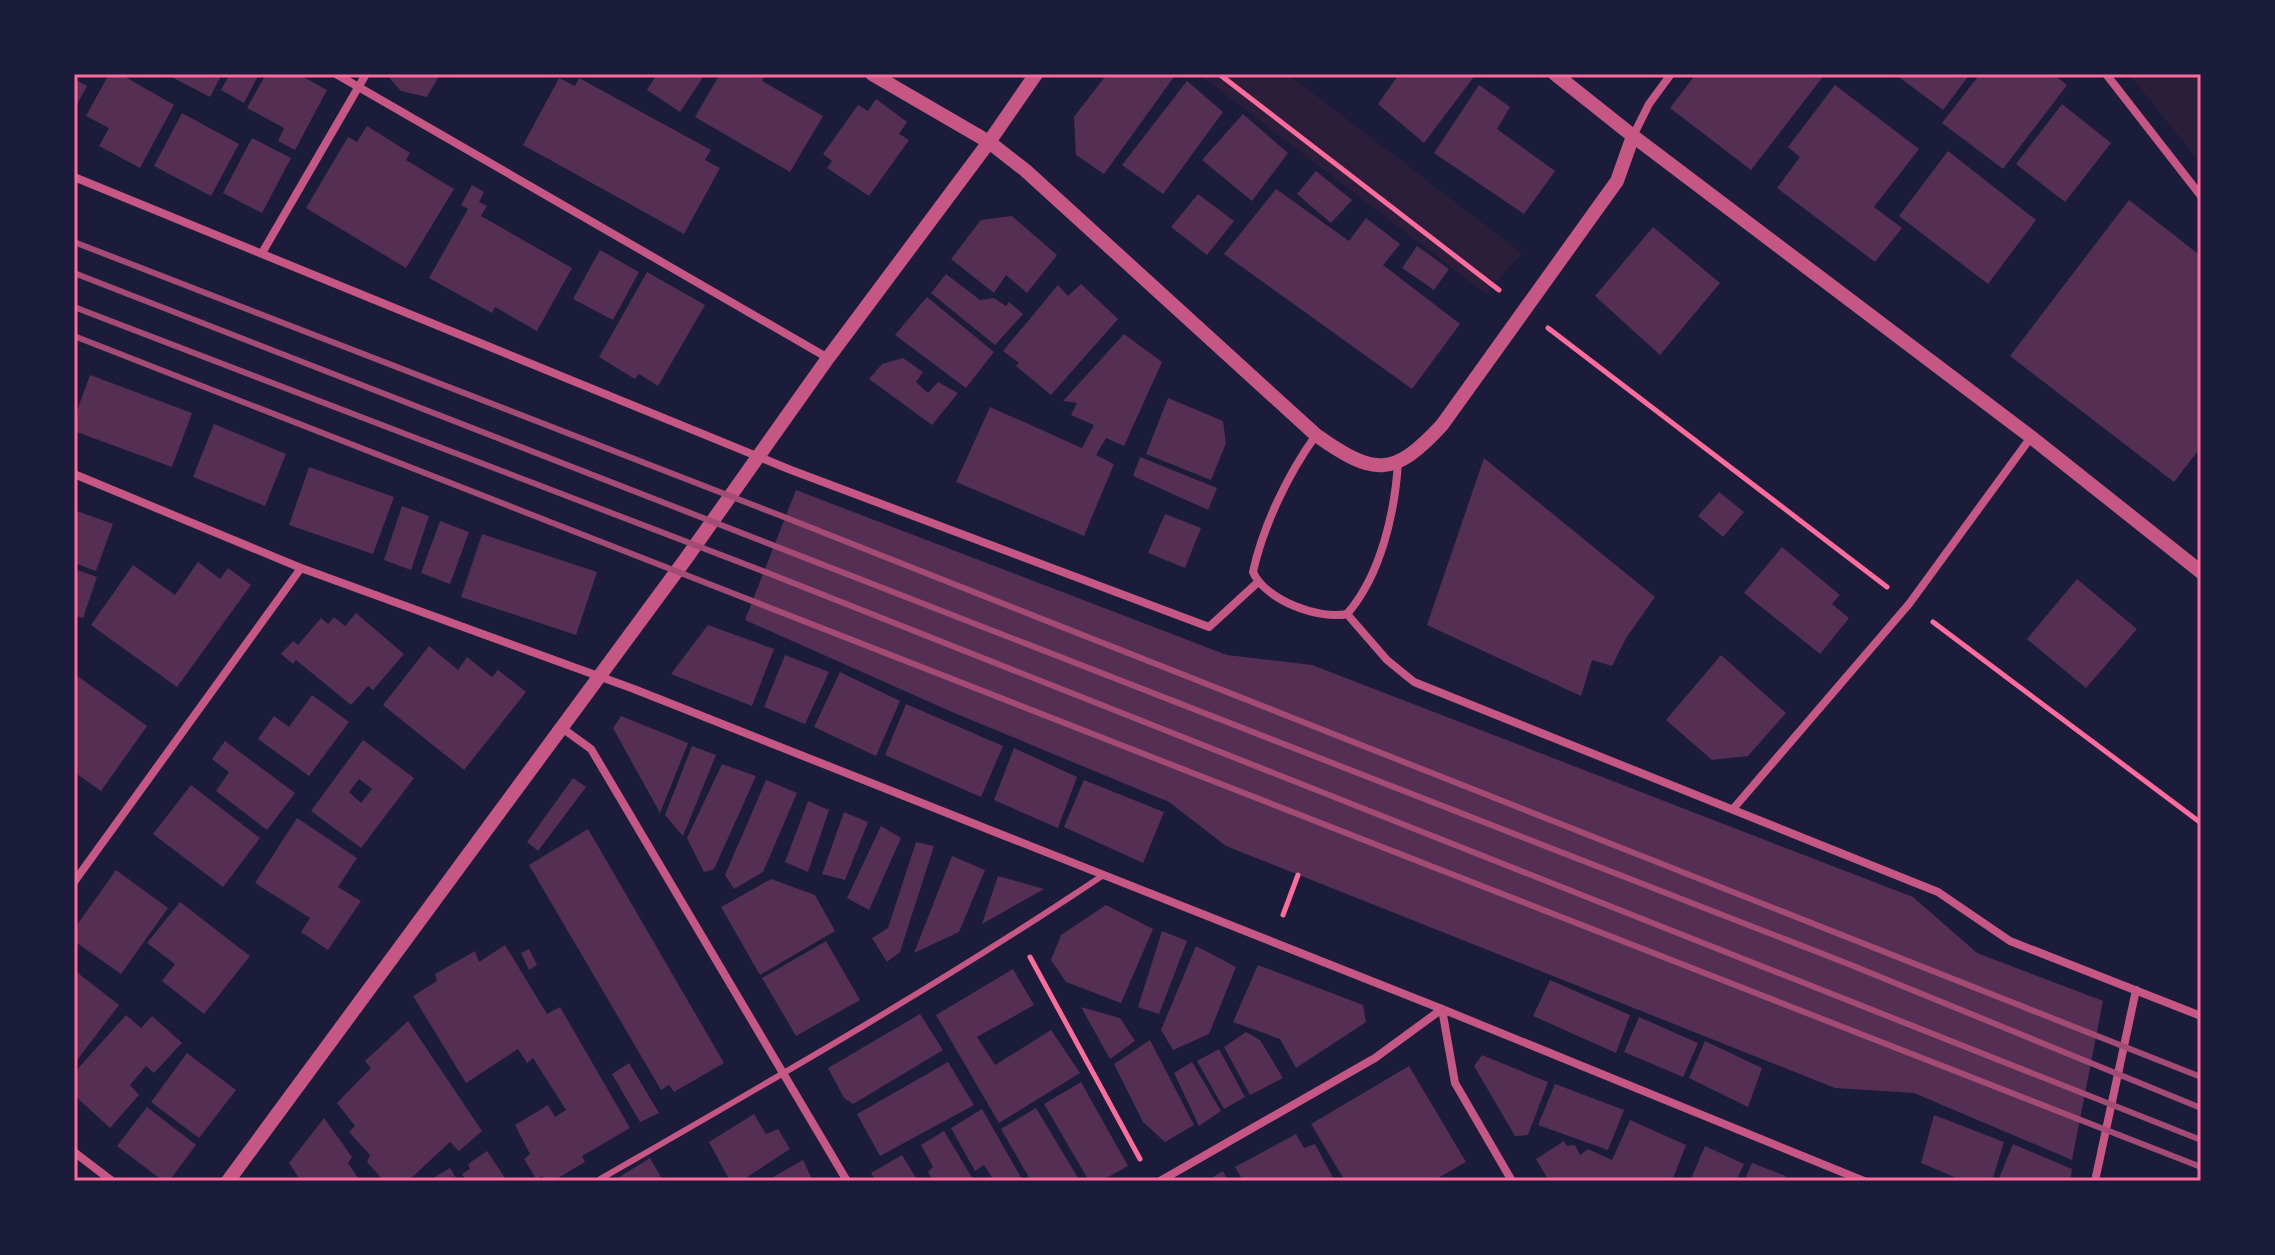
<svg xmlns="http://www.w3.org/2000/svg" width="2275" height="1255" font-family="Roboto,sans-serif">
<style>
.green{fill:#2a1e3b}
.building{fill:#542f53;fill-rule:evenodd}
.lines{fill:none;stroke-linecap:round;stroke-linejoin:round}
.path{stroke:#ff6b9d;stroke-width:5}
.service{stroke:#c65784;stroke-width:6}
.minor{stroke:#c65784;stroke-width:8}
.tertiary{stroke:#c65784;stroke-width:14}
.rail{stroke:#a44b75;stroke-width:6}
.neatline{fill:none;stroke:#ff6b9d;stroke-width:3}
</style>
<rect width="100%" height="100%" fill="#1b1b3a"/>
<!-- green -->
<path class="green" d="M1199,74H1288L1522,253L1486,294Z
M2129,74H2201V164Z"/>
<!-- building -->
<path class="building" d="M109,74H120L174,105L140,168L99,146L109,128L86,116Z
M166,74H222L210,97Z
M230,74H259L244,103L221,90Z
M266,74H298L327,90L295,150L278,141L284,128L247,108Z
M386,74H440L427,97L401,91Z
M657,74H705L680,112L647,90Z
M720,74H766L762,81L823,116L790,172L695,117Z
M1107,74H1176L1104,174L1076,155L1074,117Z
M1399,74H1476L1424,143L1378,104Z
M1696,74H1825L1751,170L1670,108Z
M1895,74H1970L1943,110Z
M1980,74H2053L2067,85L2003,169L1942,123Z
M559,78L575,86L579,78L711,150L705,160L720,168L684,234L523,145Z
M74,79L87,86L74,110Z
M1187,81L1223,112L1163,194L1122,165Z
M1479,85L1510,107L1497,129L1555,171L1524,214L1434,153Z
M1835,85L1919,149L1874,207L1902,228L1875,262L1777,188L1800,157L1788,147Z
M876,99L907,122L899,134L909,140L869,196L827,168L832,161L823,154L858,105L868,111Z
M2062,104L2111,143L2065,202L2016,164Z
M182,113L239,144L211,196L154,166Z
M1243,114L1288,153L1252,201L1202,160Z
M367,126L410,153L406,160L454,189L406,268L306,208L348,137L357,142Z
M252,138L291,158L262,213L223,193Z
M1948,151L2036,220L1988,284L1899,216Z
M1316,171L1352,200L1331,223L1297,194Z
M472,185L484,192L479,202L487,206L481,216L572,268L537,331L495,307L492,313L429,278L468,209L461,205Z
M1276,189L1349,241L1366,218L1400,244L1383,265L1460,324L1412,389L1224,254Z
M1198,194L1234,221L1207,255L1171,227Z
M2129,200L2201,256V447L2174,482L2010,356Z
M1012,216L1057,255L1027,293L1006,275L994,293L951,259L981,220Z
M1653,227L1720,283L1660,355L1595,296Z
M1417,246L1449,269L1434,290L1402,268Z
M600,250L639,272L613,320L573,299Z
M647,272L705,305L658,386L639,374L635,379L599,357Z
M946,274L980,300L994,298L1006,306L1009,302L1023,314L995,345L931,293Z
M1081,284L1118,319L1051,395L1016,366L1019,363L1003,351L1058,285L1068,296Z
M927,297L994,352L966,388L895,335Z
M1124,334L1162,362L1124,446L1106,438L1096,455L1114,464L1084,536L956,482L990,407L1082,448L1094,425L1071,415L1077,403L1063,401Z
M903,358L923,372L916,382L928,393L938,382L958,393L932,425L869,379L882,364Z
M90,375L192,413L172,467L74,431V419Z
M1168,398L1223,421L1226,443L1211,480L1146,454Z
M214,424L286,454L265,506L193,477Z
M1140,457L1217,488L1208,510L1133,476Z
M1484,458L1655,597L1626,638L1612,666L1592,660L1581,696L1427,625Z
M309,467L394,497L373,554L289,525Z
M796,490L1227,655L1312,665L1913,897L1977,953L2103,1001L2072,1160L1914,1093L1835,1088L1226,846L1169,802L952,712L745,620Z
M1719,492L1744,512L1723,537L1698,516Z
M402,506L429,516L411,570L384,560Z
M74,510L113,524L96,571L74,563Z
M1165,514L1201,528L1185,568L1148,553Z
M440,521L469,532L450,584L421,573Z
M482,534L597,572L576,635L461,597Z
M1782,547L1840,595L1832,604L1849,618L1820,654L1744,593Z
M198,562L220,579L228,568L251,585L177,687L91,625L133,565L175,595Z
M74,569L97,577L83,618L74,615Z
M2077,579L2137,629L2086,688L2027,639Z
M356,613L404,654L373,690L368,686L351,705L296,660L293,664L281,654L293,641L298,645L321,618L328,624L334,617L345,626Z
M708,625L774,649L752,706L671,674Z
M429,646L458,670L467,657L492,677L498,670L526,692L464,770L383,705Z
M785,655L829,672L805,724L764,707Z
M1721,655L1786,713L1748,756L1712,760L1666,720Z
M840,672L900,701L876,756L814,727Z
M76,675L147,726L101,791L74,772Z
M312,695L349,722L309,776L258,739L274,716L289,727Z
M906,704L1003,746L981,797L885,755Z
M621,716L688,743L660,813L613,728Z
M363,740L414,778L361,848L311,811ZM359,779L372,789L361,803L349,792Z
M225,741L295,793L267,830L216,791L229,772L212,759Z
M692,746L716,755L683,836L665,815Z
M1014,748L1077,777L1058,828L994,800Z
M722,764L756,776L714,869L704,872L687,838Z
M573,778L586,787L538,851L527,842Z
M766,780L797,793L763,872L734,889L725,875Z
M1084,780L1164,812L1143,863L1064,827Z
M191,785L260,838L223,887L153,834Z
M808,801L829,810L808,872L785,862Z
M844,812L868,822L845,880L822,874Z
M297,818L357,858L338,887L361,901L328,950L301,932L310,918L255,883Z
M881,826L901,838L869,910L847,898Z
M588,829L724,1063L674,1092L669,1085L661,1090L529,865Z
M916,842L934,846L900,952L887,962L872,938L888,928Z
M952,856L985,870L959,932L914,953Z
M116,870L168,908L121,974L74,941V929Z
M998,876L1044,889L982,924Z
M771,879L815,895L835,931L760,975L721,907Z
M180,902L250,956L204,1014L162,981L175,964L147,943Z
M1106,905L1153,929L1121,1003L1066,982L1051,960L1061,935Z
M1162,931L1187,941L1159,1014L1138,1007Z
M826,941L860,1000L796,1036L762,978Z
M505,945L547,1014L560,1007L630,1128L582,1156L585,1162L553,1181H545L542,1176L536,1179L524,1159L530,1154L515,1125L548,1105L555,1117L566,1110L533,1058L527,1063L518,1049L466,1083L413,996L437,981L435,974L475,951L479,962Z
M1196,946L1236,967L1209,1034L1173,1050L1161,1030Z
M529,949L537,965L529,970L521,953Z
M1258,965L1363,1005L1366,1022L1296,1068L1280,1039L1233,1022Z
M1013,969L1034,1005L977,1037L995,1065L1051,1030L1080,1073L999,1123L936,1015Z
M74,970L119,1005L74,1064Z
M1550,980L1630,1015L1616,1053L1533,1016Z
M1081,1007L1120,1018L1135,1041L1110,1059Z
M920,1014L943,1050L853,1104L844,1098L828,1068Z
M126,1015L141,1028L152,1016L182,1043L154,1073L146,1066L130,1085L139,1095L110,1128L74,1095V1073Z
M1639,1017L1698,1043L1683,1077L1624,1052Z
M408,1021L482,1131L459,1151L450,1142L408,1181H384L367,1162L370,1155L349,1132L355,1126L337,1103L371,1068L365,1061Z
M1246,1032L1260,1040L1283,1078L1250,1095L1224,1047Z
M1150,1040L1194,1125L1165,1142L1143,1122L1114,1064Z
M1705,1041L1762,1068L1748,1107L1689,1078Z
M1219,1049L1245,1097L1224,1109L1197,1061Z
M187,1053L236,1090L199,1138L151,1102Z
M1482,1055L1548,1082L1528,1135L1515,1136L1474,1066Z
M948,1062L974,1105L880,1156L857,1114Z
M1192,1062L1221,1111L1199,1126L1174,1073Z
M629,1063L659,1113L640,1122L612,1074Z
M1409,1066L1466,1162L1433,1181H1345L1311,1124Z
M1081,1082L1128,1166L1101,1181H1089L1044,1104Z
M1555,1084L1624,1110L1608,1150L1538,1125Z
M147,1107L196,1145L169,1181H163L117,1146Z
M1036,1108L1080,1181H1031L1001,1129Z
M982,1109L1023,1181H994L984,1165L975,1171L951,1128Z
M754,1114L766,1134L778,1129L790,1149L741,1181H730L709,1142Z
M1934,1115L2004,1142L1992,1181H1964L1921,1163Z
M324,1118L352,1157L348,1163L360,1181H301L289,1163Z
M1630,1120L1686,1145L1672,1181H1549L1536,1159L1564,1141L1567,1146L1575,1145L1580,1155L1588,1149L1612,1160Z
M944,1131L974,1181H933L928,1172L933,1167L921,1145Z
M1296,1134L1304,1148L1315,1144L1335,1181H1243L1235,1167Z
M2013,1144L2072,1169L2070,1181H1998Z
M1705,1146L1744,1164L1736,1181H1690Z
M487,1151L507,1181H466L462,1174L470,1169L468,1164Z
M902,1155L918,1181H876L871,1173Z
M650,1158L663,1181H613Z
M803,1160L813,1181H766Z
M1752,1163L1786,1176L1784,1181H1744Z
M450,1168L458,1181H428Z
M1223,1171L1228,1181H1206Z"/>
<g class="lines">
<!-- path -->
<path class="path" d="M1219,74L1499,290
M1548,328L1887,587
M1933,622L2201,823
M1283,915L1298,875
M1030,957L1140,1159"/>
<!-- service -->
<path class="service" d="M597,1181C767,1083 939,985 1102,876"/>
<!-- minor -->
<path class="minor" d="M336,74L828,358
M2106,74L2201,196
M1633,136L1649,104L1671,74
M74,177L791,470L1209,627L1257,583
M262,253L366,74
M1316,435C1288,474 1263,526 1253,572C1265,600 1319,620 1347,614C1381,575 1395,512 1398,462
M74,474L301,568L634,689L1442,1009L1864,1181
M1347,614L1387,660L1414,682L1938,892L2010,941L2201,1016
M562,728L591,749L847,1181
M1733,809L1909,604L2031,437
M74,882L301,568
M1442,1009L1455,1083L1512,1181
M74,1152L112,1181
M1160,1181L1375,1058L1442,1009
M2095,1181L2136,990"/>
<!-- tertiary -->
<path class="tertiary" d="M872,74L989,142L1025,170L1316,435C1374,476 1393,478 1442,425L1617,181L1633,136
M1555,74L1633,136L2031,437L2201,572
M228,1181L685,560L828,358L989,142L1036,74"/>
<!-- rail -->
<path class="rail" d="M74,242L779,515L2201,1077
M74,273L1851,965L2201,1108
M74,307L768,573L2201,1140
M74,336C784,609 1494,884 2201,1167"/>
</g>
<!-- border -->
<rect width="2275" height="1255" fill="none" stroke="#1b1b3a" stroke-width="152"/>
<rect x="76" y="76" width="2123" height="1103" class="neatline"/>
</svg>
